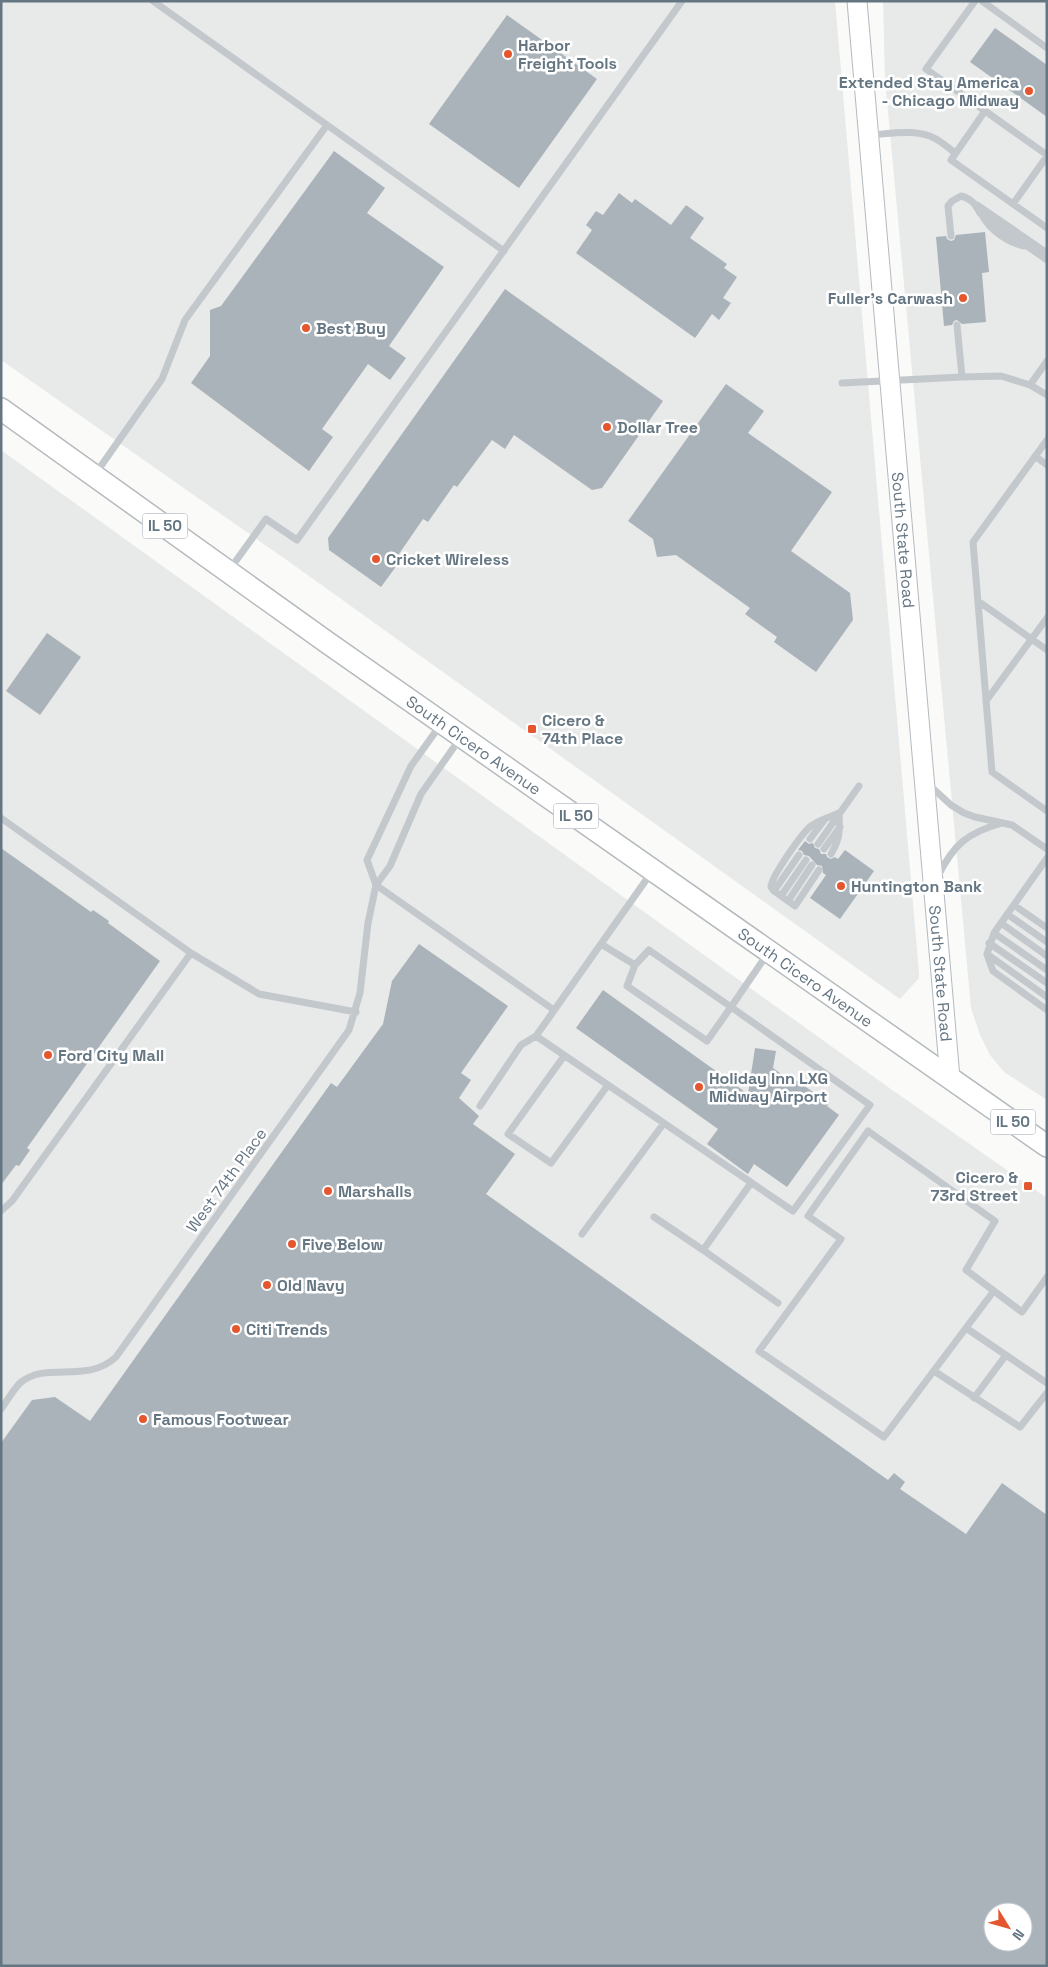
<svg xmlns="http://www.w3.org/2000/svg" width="1048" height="1967" font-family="'Space Grotesk',sans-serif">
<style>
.built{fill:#e8e9e9;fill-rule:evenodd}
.building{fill:#aab3b9;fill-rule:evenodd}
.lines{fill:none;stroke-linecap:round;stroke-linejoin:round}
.secondary-casing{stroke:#b3babf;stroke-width:21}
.primary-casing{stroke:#b5babe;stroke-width:24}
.lane{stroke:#c3c8cc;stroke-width:7}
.secondary{stroke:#fff;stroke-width:19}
.primary{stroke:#fff;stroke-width:21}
.poi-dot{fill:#e4572e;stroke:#fff;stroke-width:2}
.labels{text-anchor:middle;stroke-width:5;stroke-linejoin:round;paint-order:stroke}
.shield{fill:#fff;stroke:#939fa8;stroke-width:1}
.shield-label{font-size:15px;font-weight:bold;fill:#657683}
.poi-label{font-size:16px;font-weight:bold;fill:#657683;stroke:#fff;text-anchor:start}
.street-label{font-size:16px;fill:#657683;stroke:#fff}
</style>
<rect width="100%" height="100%" fill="#fafaf8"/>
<!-- built -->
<path class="built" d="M1,1H835L919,973V978L900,999L288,561L1,360Z
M883,1H1047V1100L1004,1072L990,1055L980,1035L971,1008L885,79Z
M1,450L888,1087L1047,1198V1966H1ZM993,1912H1023V1942H993Z"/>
<!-- building -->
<path class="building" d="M507,15L597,79L519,188L429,124Z
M995,28L1047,65V117L970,62Z
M334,151L385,188L367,213L444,267L389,346L406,358L390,380L368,364L322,429L333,437L309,471L191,383L210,356V310L221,306Z
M619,193L632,203L635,199L671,225L686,205L704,218L690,238L727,264L724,268L737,277L723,298L731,303L719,320L712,314L695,338L576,253L592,230L586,225L596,211L603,215Z
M985,232L989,272L982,273L986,322L962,324L957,320L954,321L952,325L944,326L936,237L946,236L947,239L951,241L954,240L956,235Z
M505,289L663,401L602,488L592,490L514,435L505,449L492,440L457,487L454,485L428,522L423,519L399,554L403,557L381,587L329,550L328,538Z
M726,384L764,411L748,433L832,492L791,551L850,593L853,620L816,672L774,642L777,637L745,614L750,608L676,555L657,557L653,539L628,521Z
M47,633L81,657L40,715L6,691Z
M805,841L809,844L813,843L815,848L819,849L821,854H826L827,857L831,859L835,857L838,859L845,850L874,871L840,919L810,898L826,875L823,873L822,866L817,865L809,856L804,855L802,851L798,850Z
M1,848L91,912L93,910L109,921L108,923L160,961L27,1148L30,1150L19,1166L16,1165L1,1185Z
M419,944L508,1006L461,1073L471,1080L459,1098L479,1116L473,1124L515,1154L486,1194L888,1480L894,1473L905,1482L900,1489L966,1534L1002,1483L1047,1515V1966H1V1443L32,1400L55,1397L90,1421L331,1083L337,1087L383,1024L392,981ZM993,1912H1023V1942H993Z
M603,990L748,1094L755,1048L776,1051L773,1068L791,1081L793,1078L829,1103L827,1106L839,1115L787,1187L754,1164L748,1174L707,1144L718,1129L576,1028Z"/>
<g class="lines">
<defs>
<g id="secondary">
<path id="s1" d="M857,1L950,1078"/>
</g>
<g id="primary">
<path id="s2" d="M1,409L328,643L1047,1146"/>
</g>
</defs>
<!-- secondary casing -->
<use href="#secondary" class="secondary-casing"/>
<!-- primary casing -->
<use href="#primary" class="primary-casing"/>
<!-- lane -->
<path class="lane" d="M153,1L504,251
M975,1L926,69L1047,155
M982,1L1047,48
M985,111L951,160L1047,228
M869,135C890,134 916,128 936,139C943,143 949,148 955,153
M1013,204L1047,156
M977,205L1047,253
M982,215C990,230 1007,242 1024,246
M951,236L948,206L952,201L961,196C972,199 975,204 980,213L1047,260
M957,325L962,377
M842,383L962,377L1001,376L1030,385L1047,395
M1030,385L1047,361
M1047,440L973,542L992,772L1047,811
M1035,456L1047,465
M96,473L162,379L185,320L327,125
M230,569L266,519L297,540L682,1
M978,601L1047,650
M986,701L1047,618
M928,784L951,805L964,813L975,817L1012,825L1047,849
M1,818L191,953L259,994L356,1012
M810,839L825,819
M818,844L859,786
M824,849L840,827
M1047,858L994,933L987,954L993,971L1047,1010
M819,870L795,906L774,891L771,887C771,877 802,833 811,826C819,820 830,817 839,813C840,831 840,839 831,854
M938,876C954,844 967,833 1002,823
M376,885L554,1010
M376,885L367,860L411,766L441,724
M774,891L799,855
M781,896L806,860
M788,901L812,865
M1014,905L1047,928
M1007,914L1047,942
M1001,923L1047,956
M994,933L1047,970
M989,943L1047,983
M601,944L635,965L649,950L731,1007L707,1041L627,986L635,965
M987,954L1047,997
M536,1036L793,1211L870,1105L731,1007L768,953
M564,1056L508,1134L551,1163L608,1085
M480,1106L521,1045L536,1036L651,873
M751,1183L703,1250L778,1303
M1,1211L12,1201L191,953
M654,1217L703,1250
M582,1234L664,1123
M993,1292L884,1437L759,1351L841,1239L808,1216L868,1131L995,1221L966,1270L1022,1312L1047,1277
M966,1328L1047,1383
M934,1371L1020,1427L1047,1393
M974,1398L1006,1355
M1,1409C7,1401 13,1390 20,1383C48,1360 85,1385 116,1357L349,1030L360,993L368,923L376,885L390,866L421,794L461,737"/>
<!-- secondary -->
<use href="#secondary" class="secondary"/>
<!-- primary -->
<use href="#primary" class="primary"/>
</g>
<!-- markers -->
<g class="poi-dot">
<circle cx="508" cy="54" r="5"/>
<circle cx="1029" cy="91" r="5"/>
<circle cx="963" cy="298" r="5"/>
<circle cx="306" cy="328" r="5"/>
<circle cx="607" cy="427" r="5"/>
<circle cx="376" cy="559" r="5"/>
<rect x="527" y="724" width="10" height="10" rx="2.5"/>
<circle cx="841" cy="886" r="5"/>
<circle cx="48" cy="1055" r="5"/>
<circle cx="699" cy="1087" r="5"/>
<rect x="1023" y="1181" width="10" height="10" rx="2.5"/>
<circle cx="328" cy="1191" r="5"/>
<circle cx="292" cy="1244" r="5"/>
<circle cx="267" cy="1285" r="5"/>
<circle cx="236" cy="1329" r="5"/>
<circle cx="143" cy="1419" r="5"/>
</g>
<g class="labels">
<!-- shield labels -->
<g class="shield">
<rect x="142.5" y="513.5" width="45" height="25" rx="4"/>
<rect x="553.5" y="803.5" width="45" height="25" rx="4"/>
<rect x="990.5" y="1109.5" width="45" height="25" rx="4"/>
</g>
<g class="shield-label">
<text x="165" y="531">IL 50</text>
<text x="576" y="821">IL 50</text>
<text x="1013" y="1127">IL 50</text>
</g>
<!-- poi labels -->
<g class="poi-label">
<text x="518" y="51">Harbor<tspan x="518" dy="18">Freight Tools</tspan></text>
<text x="1019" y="88" text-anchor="end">Extended Stay America<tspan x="1019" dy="18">- Chicago Midway</tspan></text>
<text x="953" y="304" text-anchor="end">Fuller's Carwash</text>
<text x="316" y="334">Best Buy</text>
<text x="617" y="433">Dollar Tree</text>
<text x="386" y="565">Cricket Wireless</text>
<text x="542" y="726">Cicero &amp;<tspan x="542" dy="18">74th Place</tspan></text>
<text x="851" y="892">Huntington Bank</text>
<text x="58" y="1061">Ford City Mall</text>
<text x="709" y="1084">Holiday Inn LXG<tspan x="709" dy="18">Midway Airport</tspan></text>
<text x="1018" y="1183" text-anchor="end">Cicero &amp;<tspan x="1018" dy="18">73rd Street</tspan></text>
<text x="338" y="1197">Marshalls</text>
<text x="302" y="1250">Five Below</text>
<text x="277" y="1291">Old Navy</text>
<text x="246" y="1335">Citi Trends</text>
<text x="153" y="1425">Famous Footwear</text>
</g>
<!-- street labels -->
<g class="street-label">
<text dy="6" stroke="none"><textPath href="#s1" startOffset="541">South State Road</textPath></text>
<text dy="6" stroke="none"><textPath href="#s2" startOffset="580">South Cicero Avenue</textPath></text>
<text dy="6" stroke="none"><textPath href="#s1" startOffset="976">South State Road</textPath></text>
<text dy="6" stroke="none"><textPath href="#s2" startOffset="985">South Cicero Avenue</textPath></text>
<text transform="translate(226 1180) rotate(-54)" y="6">West 74th Place</text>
</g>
</g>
<!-- border -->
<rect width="1048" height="1967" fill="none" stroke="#657683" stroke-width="5"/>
<!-- north arrow -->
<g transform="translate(1008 1927) rotate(127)"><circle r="24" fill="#ffffff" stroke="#c1c8cd"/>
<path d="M0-4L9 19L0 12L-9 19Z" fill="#e4572e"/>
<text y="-8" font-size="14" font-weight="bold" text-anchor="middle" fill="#657683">N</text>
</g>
</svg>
